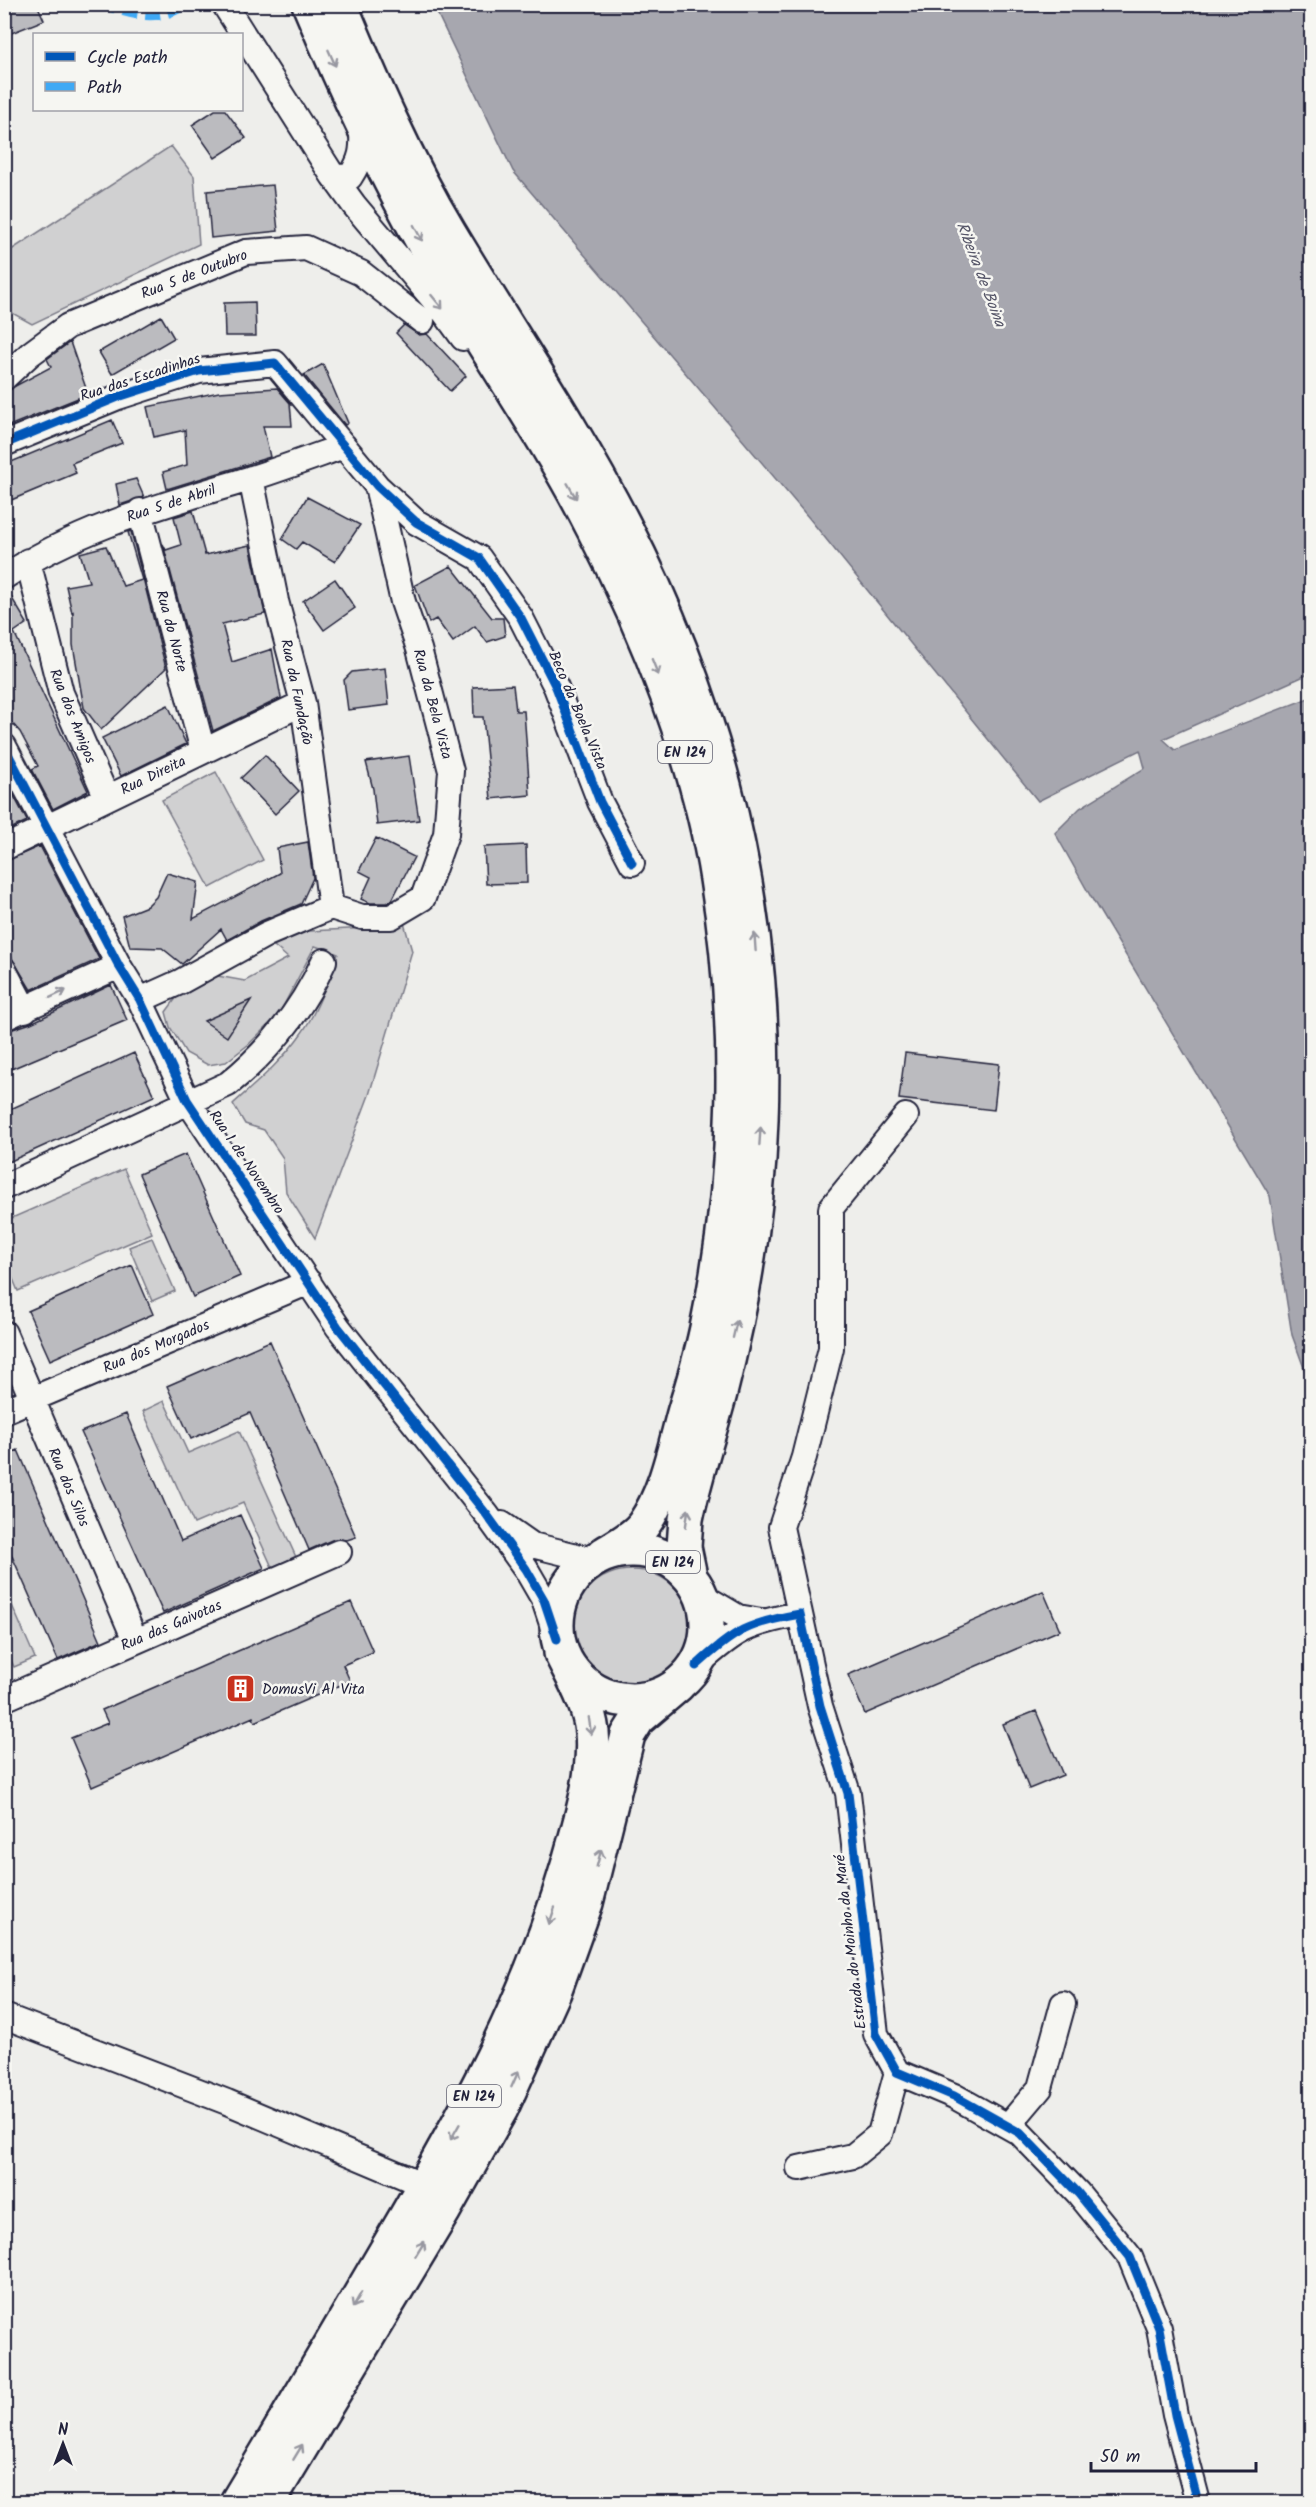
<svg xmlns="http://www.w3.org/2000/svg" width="1316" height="2507" font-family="Kalam,sans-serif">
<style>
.green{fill:#d0d0d1;stroke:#797986;stroke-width:1.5}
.water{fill:#a7a7af;stroke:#727281;stroke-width:1.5}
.building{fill:#bbbbbf;stroke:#22223b;stroke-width:1.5}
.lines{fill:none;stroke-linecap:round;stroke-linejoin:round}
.minor-casing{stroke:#22223b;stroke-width:28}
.primary-casing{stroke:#22223b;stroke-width:38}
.minor{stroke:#f6f6f2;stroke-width:24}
.primary{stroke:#f6f6f2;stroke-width:33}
.quiet{stroke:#3fa9f5;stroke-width:8;stroke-dasharray:15 8;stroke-linecap:butt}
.cycleway-casing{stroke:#f6f6f2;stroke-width:13}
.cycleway{stroke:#0057b8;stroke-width:9}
.oneway{stroke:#9797a0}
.labels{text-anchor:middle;stroke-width:5;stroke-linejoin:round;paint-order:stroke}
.shield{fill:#f6f6f2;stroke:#626272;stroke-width:1.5}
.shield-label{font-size:14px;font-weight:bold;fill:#22223b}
.street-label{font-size:15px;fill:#22223b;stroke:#f6f6f2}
.poi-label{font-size:15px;fill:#22223b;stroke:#f6f6f2;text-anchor:start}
.water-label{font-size:16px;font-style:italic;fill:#575769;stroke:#f6f6f2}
</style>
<rect width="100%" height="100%" fill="#eeeeeb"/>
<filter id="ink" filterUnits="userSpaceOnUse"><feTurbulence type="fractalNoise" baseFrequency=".0167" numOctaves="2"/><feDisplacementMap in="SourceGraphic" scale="12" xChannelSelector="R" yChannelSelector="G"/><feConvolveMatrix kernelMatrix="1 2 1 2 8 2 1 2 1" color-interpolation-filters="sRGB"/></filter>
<g filter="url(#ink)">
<!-- green -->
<path class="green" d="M171,146L194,176L199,244L32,324L5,309V254Z
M216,772L263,860L210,888L162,800Z
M404,923L412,951L369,1095L315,1238L286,1192L283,1158L264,1130L245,1124L233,1104C256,1083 282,1061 301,1034C318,1011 327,981 338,954L315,946L279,1014L249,1044L226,1062L208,1065L186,1053L170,1027L166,1012L182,990L212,975L245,981L288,958L273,945L290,932L369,928Z
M124,1169L152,1233L18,1291L5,1260V1221Z
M152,1238L175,1291L152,1301L129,1247Z
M164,1401L188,1453L239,1431L296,1557L272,1567L243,1503L194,1524L143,1411Z
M571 1631a61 61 0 1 1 122 0a61 61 0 1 1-122 0Z
M4,1587L35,1658L14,1667L5,1646Z"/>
<!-- water -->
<path class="water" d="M429,5H1311V673L1163,739L1175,750L1311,697V1387L1292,1335L1270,1196L1091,897L1055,833L1080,808L1145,768L1140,750L1038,801L809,518L513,171L437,13Z"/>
<!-- building -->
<path class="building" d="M11,4H37L44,20L4,36V8Z
M215,110H225L246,138L215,158L192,125Z
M273,185L278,231L211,238L207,191Z
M255,302L256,336H225L224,303Z
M161,316L174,338L112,374L99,352Z
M404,325L419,335L427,334L466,376L450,391L396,333Z
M70,342L88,394L4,428V392L51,367L47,359Z
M323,364L348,423L345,425L304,375Z
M277,388L290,403L292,426H263L270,457L167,489L163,472L187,465L185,430L154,437L147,407L219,392Z
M112,420L122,443L72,463L76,473L4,503V465Z
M136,479L144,497L120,505L116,484Z
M307,497L360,525L335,562L302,542L296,549L282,539Z
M193,511L205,555L250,545L265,614L222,624L232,662L272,649L281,698L213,731L163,544L166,550L181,545L174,517Z
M131,531L166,668L101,730L84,708L73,645V612L72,613L66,586L89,582L80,553L106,546L123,586L142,580L128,532Z
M451,566L492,618H503L505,636L487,642L475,626L453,642L436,619L429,623L415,585Z
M335,579L355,608L324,630L303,601Z
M7,590L27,623L14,632L88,791L53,809L32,769L38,766L20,732L4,714V591Z
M385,668L389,705L348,710L344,680L352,672Z
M513,685L516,711H524L530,795L491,799L483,717H474L473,687Z
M168,705L186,744L121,776L102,738Z
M265,755L299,791L275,814L241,778Z
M409,756L419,820L377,825L373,789L366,762Z
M7,783L27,821L4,832V784Z
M376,838L414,857L392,900L387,903H370L361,899L371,877L359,871Z
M308,842L313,878L301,904L261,921L227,940L221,929L182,964L162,948L130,947L122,916L147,906L156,897L167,873L198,882L193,919L280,873L277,848Z
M526,845L527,883L486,884L484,847Z
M40,846L99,959L31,990L4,945V862Z
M111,985L127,1020L4,1072V1032L31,1023Z
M251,1000L227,1037L204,1021Z
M134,1053L154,1096L4,1164V1112Z
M905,1053L999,1064L994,1110L899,1099Z
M186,1154L240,1276L193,1297L139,1174Z
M132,1265L153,1314L50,1360L28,1311Z
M270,1341L356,1537L347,1540L334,1539L309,1550L250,1413L191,1439L167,1386Z
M126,1414L181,1541L240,1515L264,1568L163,1613L81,1432Z
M18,1450L101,1641L58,1660L4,1538V1456Z
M1043,1591L1060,1630L865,1714L848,1675Z
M351,1602L373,1652L343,1665L350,1681L255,1722L253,1717L92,1787L71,1738L108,1723L102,1710Z
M1036,1711L1063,1775L1029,1789L1003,1724Z"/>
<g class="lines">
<defs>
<path id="minor" d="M224,4L333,176L354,205L444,312L463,338
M333,176L350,177C362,159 363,149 362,129
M4,378L30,354L68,326L246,252L306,248L361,273L422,321
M4,444L118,397L199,371L275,363L377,486L416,522L479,558L521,618L556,687L600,802L632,863
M251,478L276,601L303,703L331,907
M140,511L203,751
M28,561L61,693L107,798
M4,577C80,527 164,505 249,479C281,469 313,457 344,446
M4,746L119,966L140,1000L187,1100L338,1327L487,1515L526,1569L544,1600L557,1639
M4,848L303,703
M4,970L25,1010
M140,1000L180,982L267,934L331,907L362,917H391L423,898L446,834L451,771L419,649L403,602L377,486
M4,1018L119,966
M4,1187L228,1084C270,1050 302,1010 324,961
M4,1333L135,1640
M4,1411L309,1282
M502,1524L532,1545L593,1560
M701,1595L738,1617L761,1621
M800,1614L781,1527L804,1457L831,1348V1208L906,1116
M696,1666C735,1630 748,1623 800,1614L820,1706L848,1793L876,2034L897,2072L954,2096L1020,2133L1078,2193L1130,2257L1159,2328L1175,2415L1198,2502
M4,1699L339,1552
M4,2016L227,2102L424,2185
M1008,2126L1040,2088L1063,2004
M799,2168L853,2156L880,2134L897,2072"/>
<path id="primary" d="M309,4C345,90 384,174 430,255C483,348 546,435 594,530C648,634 699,763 717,879C741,1025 738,1179 708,1323C702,1354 693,1383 684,1413C674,1450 666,1492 644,1524C635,1537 618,1545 604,1554
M340,4C372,81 406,160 449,232C507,329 572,424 624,525C719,709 769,913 761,1120C758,1213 743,1304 720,1393C709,1435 695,1476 686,1519L684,1547L690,1576
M557 1625a75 75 0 1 1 150 0a75 75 0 1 1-150 0Z
M237,2502C289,2416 340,2329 391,2242C464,2118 529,2001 569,1862C580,1822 596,1774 592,1732C589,1704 573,1678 561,1653
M268,2502L444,2210L501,2109L554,1992L586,1903L628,1735L638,1719L678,1685"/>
</defs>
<!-- minor casing -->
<use href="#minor" class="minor-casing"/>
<!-- primary casing -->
<use href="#primary" class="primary-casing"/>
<!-- minor -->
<use href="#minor" class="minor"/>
<!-- primary -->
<use href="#primary" class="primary"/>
<!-- quiet -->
<path class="quiet" d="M101,4C128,16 162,24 187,4
M227,10L231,4"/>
<defs>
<path id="cycleway" d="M4,444L118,397L199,371L275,363L377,486L416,522L479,558L521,618L556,687L600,802L632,863
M4,746L119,966L140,1000L187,1100L338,1327L487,1515L526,1569L544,1600L557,1639
M696,1666C735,1630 748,1623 800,1614L820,1706L848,1793L876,2034L897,2072L954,2096L1020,2133L1078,2193L1130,2257L1159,2328L1175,2415L1198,2502"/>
</defs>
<!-- cycleway casing -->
<use href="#cycleway" class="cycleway-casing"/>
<!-- cycleway -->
<use href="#cycleway" class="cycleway"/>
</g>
<!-- one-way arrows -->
<defs><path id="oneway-shaft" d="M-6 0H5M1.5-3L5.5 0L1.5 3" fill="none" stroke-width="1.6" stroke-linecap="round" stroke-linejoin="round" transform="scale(1.5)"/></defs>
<g class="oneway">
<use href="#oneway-shaft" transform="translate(332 58) rotate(66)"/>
<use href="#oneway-shaft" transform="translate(418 233) rotate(62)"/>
<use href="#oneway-shaft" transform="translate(437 302) rotate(51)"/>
<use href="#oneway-shaft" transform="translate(572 491) rotate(60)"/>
<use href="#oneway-shaft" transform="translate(655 667) rotate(68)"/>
<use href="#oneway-shaft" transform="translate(755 942) rotate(-94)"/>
<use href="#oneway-shaft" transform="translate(58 994) rotate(-25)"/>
<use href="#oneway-shaft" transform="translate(760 1136) rotate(-86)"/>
<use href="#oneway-shaft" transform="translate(735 1329) rotate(-77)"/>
<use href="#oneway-shaft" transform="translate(687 1518) rotate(-82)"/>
<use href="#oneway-shaft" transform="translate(590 1726) rotate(82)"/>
<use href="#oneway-shaft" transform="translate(599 1858) rotate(-75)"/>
<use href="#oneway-shaft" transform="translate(552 1916) rotate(109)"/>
<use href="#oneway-shaft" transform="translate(515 2079) rotate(-66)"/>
<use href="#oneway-shaft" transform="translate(455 2132) rotate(120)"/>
<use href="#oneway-shaft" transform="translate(420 2249) rotate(-59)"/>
<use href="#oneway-shaft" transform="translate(357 2300) rotate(120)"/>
<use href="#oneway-shaft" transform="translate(298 2452) rotate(-59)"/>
</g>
</g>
<!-- icons -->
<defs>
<symbol id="building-square" viewBox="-11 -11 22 22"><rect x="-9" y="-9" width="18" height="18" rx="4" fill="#c8321e" stroke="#f6f6f2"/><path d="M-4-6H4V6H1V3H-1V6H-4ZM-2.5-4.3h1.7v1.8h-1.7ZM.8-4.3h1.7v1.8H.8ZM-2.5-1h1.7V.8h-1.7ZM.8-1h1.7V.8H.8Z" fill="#fff"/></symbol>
</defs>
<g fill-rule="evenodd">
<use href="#building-square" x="224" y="1672" width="33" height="33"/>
</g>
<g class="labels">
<!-- shield labels -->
<g class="shield">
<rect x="658" y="741" width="54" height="22" rx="4.5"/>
<rect x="646" y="1551" width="54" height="22" rx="4.5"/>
<rect x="447" y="2085" width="54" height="22" rx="4.5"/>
</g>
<g class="shield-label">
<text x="685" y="757">EN 124</text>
<text x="673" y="1567">EN 124</text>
<text x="474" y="2101">EN 124</text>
</g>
<!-- street labels -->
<g class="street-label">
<text transform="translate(194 274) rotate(-21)" y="5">Rua 5 de Outubro</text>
<text transform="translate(140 377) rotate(-18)" y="5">Rua das Escadinhas</text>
<text transform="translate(171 503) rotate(-18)" y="5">Rua 5 de Abril</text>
<text transform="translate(172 631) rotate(75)" y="5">Rua do Norte</text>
<text transform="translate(297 692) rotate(78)" y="5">Rua da Fundação</text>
<text transform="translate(433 704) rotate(75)" y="5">Rua da Bela Vista</text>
<text transform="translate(578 710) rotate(67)" y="5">Beco da Boela Vista</text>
<text transform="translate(73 716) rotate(68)" y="5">Rua dos Amigos</text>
<text transform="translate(153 775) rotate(-26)" y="5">Rua Direita</text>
<text transform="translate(247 1162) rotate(56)" y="5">Rua 1 de Novembro</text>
<text transform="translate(156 1346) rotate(-23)" y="5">Rua dos Morgados</text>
<text transform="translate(69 1487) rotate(67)" y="5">Rua dos Silos</text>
<text transform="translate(171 1625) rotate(-23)" y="5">Rua das Gaivotas</text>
<text transform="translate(850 1942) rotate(-97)" y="5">Estrada do Moinho da Maré</text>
</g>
<!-- poi labels -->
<g class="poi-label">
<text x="262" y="1694">DomusVi Al Vita</text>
</g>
<!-- water labels -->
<g class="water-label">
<text transform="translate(982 274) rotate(69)" y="6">Ribeira de Boina</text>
</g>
</g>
<!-- margin -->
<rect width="1316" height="2507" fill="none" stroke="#f6f6f2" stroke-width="24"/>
<rect x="12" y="12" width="1292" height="2483" fill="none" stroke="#22223b" stroke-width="2" filter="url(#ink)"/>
<!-- legend -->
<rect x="33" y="33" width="210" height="78" fill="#f6f6f2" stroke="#a1a1a9" stroke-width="1.5"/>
<rect x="45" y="52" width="30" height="9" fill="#0057b8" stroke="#a1a1a9" stroke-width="1.5"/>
<text x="87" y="63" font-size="18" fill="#22223b">Cycle path</text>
<rect x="45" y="82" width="30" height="9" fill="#3fa9f5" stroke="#a1a1a9" stroke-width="1.5"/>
<text x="87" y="93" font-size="18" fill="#22223b">Path</text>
<!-- north arrow -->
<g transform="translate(63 2444)" stroke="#f6f6f2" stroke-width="4.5" paint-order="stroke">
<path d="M0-4.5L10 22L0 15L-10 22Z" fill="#22223b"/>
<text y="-9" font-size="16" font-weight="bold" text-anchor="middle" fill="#22223b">N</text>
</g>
<!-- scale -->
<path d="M1091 2462v9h165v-9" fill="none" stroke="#22223b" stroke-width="3"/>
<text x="1100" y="2462" font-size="18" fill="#22223b" stroke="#f6f6f2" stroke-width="4.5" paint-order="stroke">50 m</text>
</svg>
